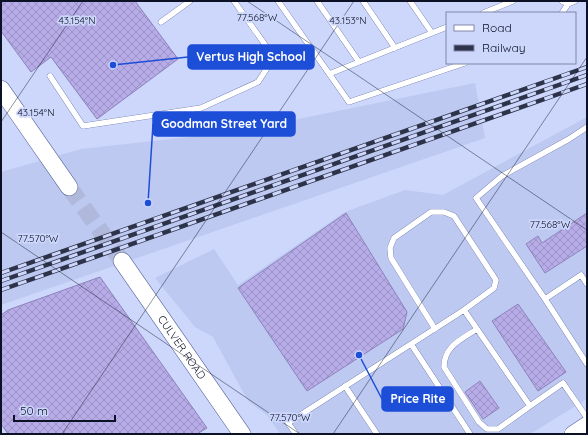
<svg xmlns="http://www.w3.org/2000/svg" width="588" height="435" font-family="Quicksand,sans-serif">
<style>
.built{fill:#bdc9f1}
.building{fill:url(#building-cross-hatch);stroke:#8d82bb}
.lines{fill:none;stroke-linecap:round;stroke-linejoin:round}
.primary-tunnel{stroke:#b0b9dc;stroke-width:17;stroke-dasharray:17 8;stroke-linecap:butt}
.lane-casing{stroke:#576499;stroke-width:6}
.secondary-casing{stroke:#576499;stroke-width:16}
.primary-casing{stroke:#576499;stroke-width:18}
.lane{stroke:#fff;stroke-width:5.5}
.secondary{stroke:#fff;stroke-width:15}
.primary{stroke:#fff;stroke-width:17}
.rail-casing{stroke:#2d3349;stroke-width:4.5}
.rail{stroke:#cdd7fc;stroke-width:3;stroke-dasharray:9;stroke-linecap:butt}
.ticks{fill:none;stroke:#0c1125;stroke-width:1;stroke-opacity:0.45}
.labels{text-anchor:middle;stroke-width:3.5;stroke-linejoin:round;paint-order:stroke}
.street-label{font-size:11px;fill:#0c1125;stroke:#cdd7fc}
.ticks-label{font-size:10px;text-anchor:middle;fill:#0c1125;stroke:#cdd7fc;stroke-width:3.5;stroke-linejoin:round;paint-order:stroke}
.leader{fill:none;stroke:#1d4ed8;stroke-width:1.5}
.callout-dot{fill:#1d4ed8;stroke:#cdd7fc;stroke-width:1.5}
.callout{fill:#1d4ed8;stroke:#1d4ed8;stroke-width:1.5}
.callout-label{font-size:12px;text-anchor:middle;font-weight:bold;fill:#fff}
</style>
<defs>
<pattern id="building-cross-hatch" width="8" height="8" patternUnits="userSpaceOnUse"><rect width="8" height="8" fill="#b7ace8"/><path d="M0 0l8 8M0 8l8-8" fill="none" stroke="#9c93c7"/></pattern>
</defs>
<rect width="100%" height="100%" fill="#cdd7fc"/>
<!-- built -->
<path class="built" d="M475,83L485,138L1,305V172L81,149L234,132Z
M587,117V399L530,434H280L267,415L248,401L213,337L195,327L155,278L214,249L238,285L345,212L405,190L443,195Z"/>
<!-- building -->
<path class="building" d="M1,1H135L178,59L97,119L51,57L31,72L1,31Z
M346,213L407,312L403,329L307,391L238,288Z
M587,213V246L545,273L526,244L538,236L542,243Z
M100,277L207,428L197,434H8L1,424V315L8,310Z
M518,304L566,372L538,391L492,321Z
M480,381L499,408L483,419L465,392Z"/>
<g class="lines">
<!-- primary-tunnel -->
<path class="primary-tunnel" d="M69,187L122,261"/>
<defs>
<path id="lane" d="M278,1L349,102L465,63
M317,1L359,62
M363,1L395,48
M410,1L432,33
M562,1L568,4
M483,13L513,1
M562,13L568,4L575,1
M161,22L190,1
M329,74L447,27
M50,76L83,126L201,108L258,82L271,62L266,46L234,1
M587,284L581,275L545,299L587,364
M545,299L476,198L502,176L569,139L587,127
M435,329L391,258L390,248L394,238L431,212H444L454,216L496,280L494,288L464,310
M477,329C462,339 444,346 444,367L479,422L487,429H498L530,406
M411,344L464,310L530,406L563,383L587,418
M345,386L377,434
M296,434L288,423L411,344L470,434"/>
<path id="secondary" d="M572,434L587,424"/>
<g id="primary">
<path d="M1,89L69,187"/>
<path id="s1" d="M122,261L242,434"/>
</g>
</defs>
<!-- lane casing -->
<use href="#lane" class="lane-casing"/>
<!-- secondary casing -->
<use href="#secondary" class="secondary-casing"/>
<!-- primary casing -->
<use href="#primary" class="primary-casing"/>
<!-- lane -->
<use href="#lane" class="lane"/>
<!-- secondary -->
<use href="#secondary" class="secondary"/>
<!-- primary -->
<use href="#primary" class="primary"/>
<defs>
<path id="rail" d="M1,273L587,67
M1,281L587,75
M1,290L587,84"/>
</defs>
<!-- rail casing -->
<use href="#rail" class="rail-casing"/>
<!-- rail -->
<use href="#rail" class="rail"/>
</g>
<!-- ticks -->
<path class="ticks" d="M247,1L587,230M1,122L83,1M1,232L300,434M62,434L354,1M333,434L587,57"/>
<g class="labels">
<!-- street labels -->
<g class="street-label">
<text dy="4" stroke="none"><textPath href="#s1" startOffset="105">CULVER ROAD</textPath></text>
</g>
</g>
<g class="ticks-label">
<text x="257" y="21">77.568°W</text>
<text x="77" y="24">43.154°N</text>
<text x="348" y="24">43.153°N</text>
<text x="36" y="116">43.154°N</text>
<text x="550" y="228">77.568°W</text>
<text x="38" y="242">77.570°W</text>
<text x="290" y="421">77.570°W</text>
</g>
<!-- callouts -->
<path class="leader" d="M113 65L188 57M148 203L153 124M359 355L382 399"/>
<g class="callout-dot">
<circle cx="113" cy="65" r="4"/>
<circle cx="148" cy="203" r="4"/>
<circle cx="359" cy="355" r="4"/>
</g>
<g class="callout">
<rect x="188" y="45" width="126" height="24" rx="4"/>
<rect x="153" y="112" width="142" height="24" rx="4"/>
<rect x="382" y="387" width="71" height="24" rx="4"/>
</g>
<g class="callout-label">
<text x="251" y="61">Vertus High School</text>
<text x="224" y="128">Goodman Street Yard</text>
<text x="418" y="403">Price Rite</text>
</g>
<!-- border -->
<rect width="588" height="435" fill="none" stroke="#0c1125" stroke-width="4"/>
<!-- legend -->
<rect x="446" y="12" width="130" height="52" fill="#cdd7fc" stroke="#8088a6"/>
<rect x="454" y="25" width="20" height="6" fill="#ffffff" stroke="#8088a6"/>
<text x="482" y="32" font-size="12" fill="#0c1125">Road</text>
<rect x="454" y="45" width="20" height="6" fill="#2d3349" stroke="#8088a6"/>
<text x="482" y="52" font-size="12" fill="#0c1125">Railway</text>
<!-- scale -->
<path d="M14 415v6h101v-6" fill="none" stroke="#0c1125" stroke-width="2"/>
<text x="20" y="415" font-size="12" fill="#0c1125" stroke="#cdd7fc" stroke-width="3" paint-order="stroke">50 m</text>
</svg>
